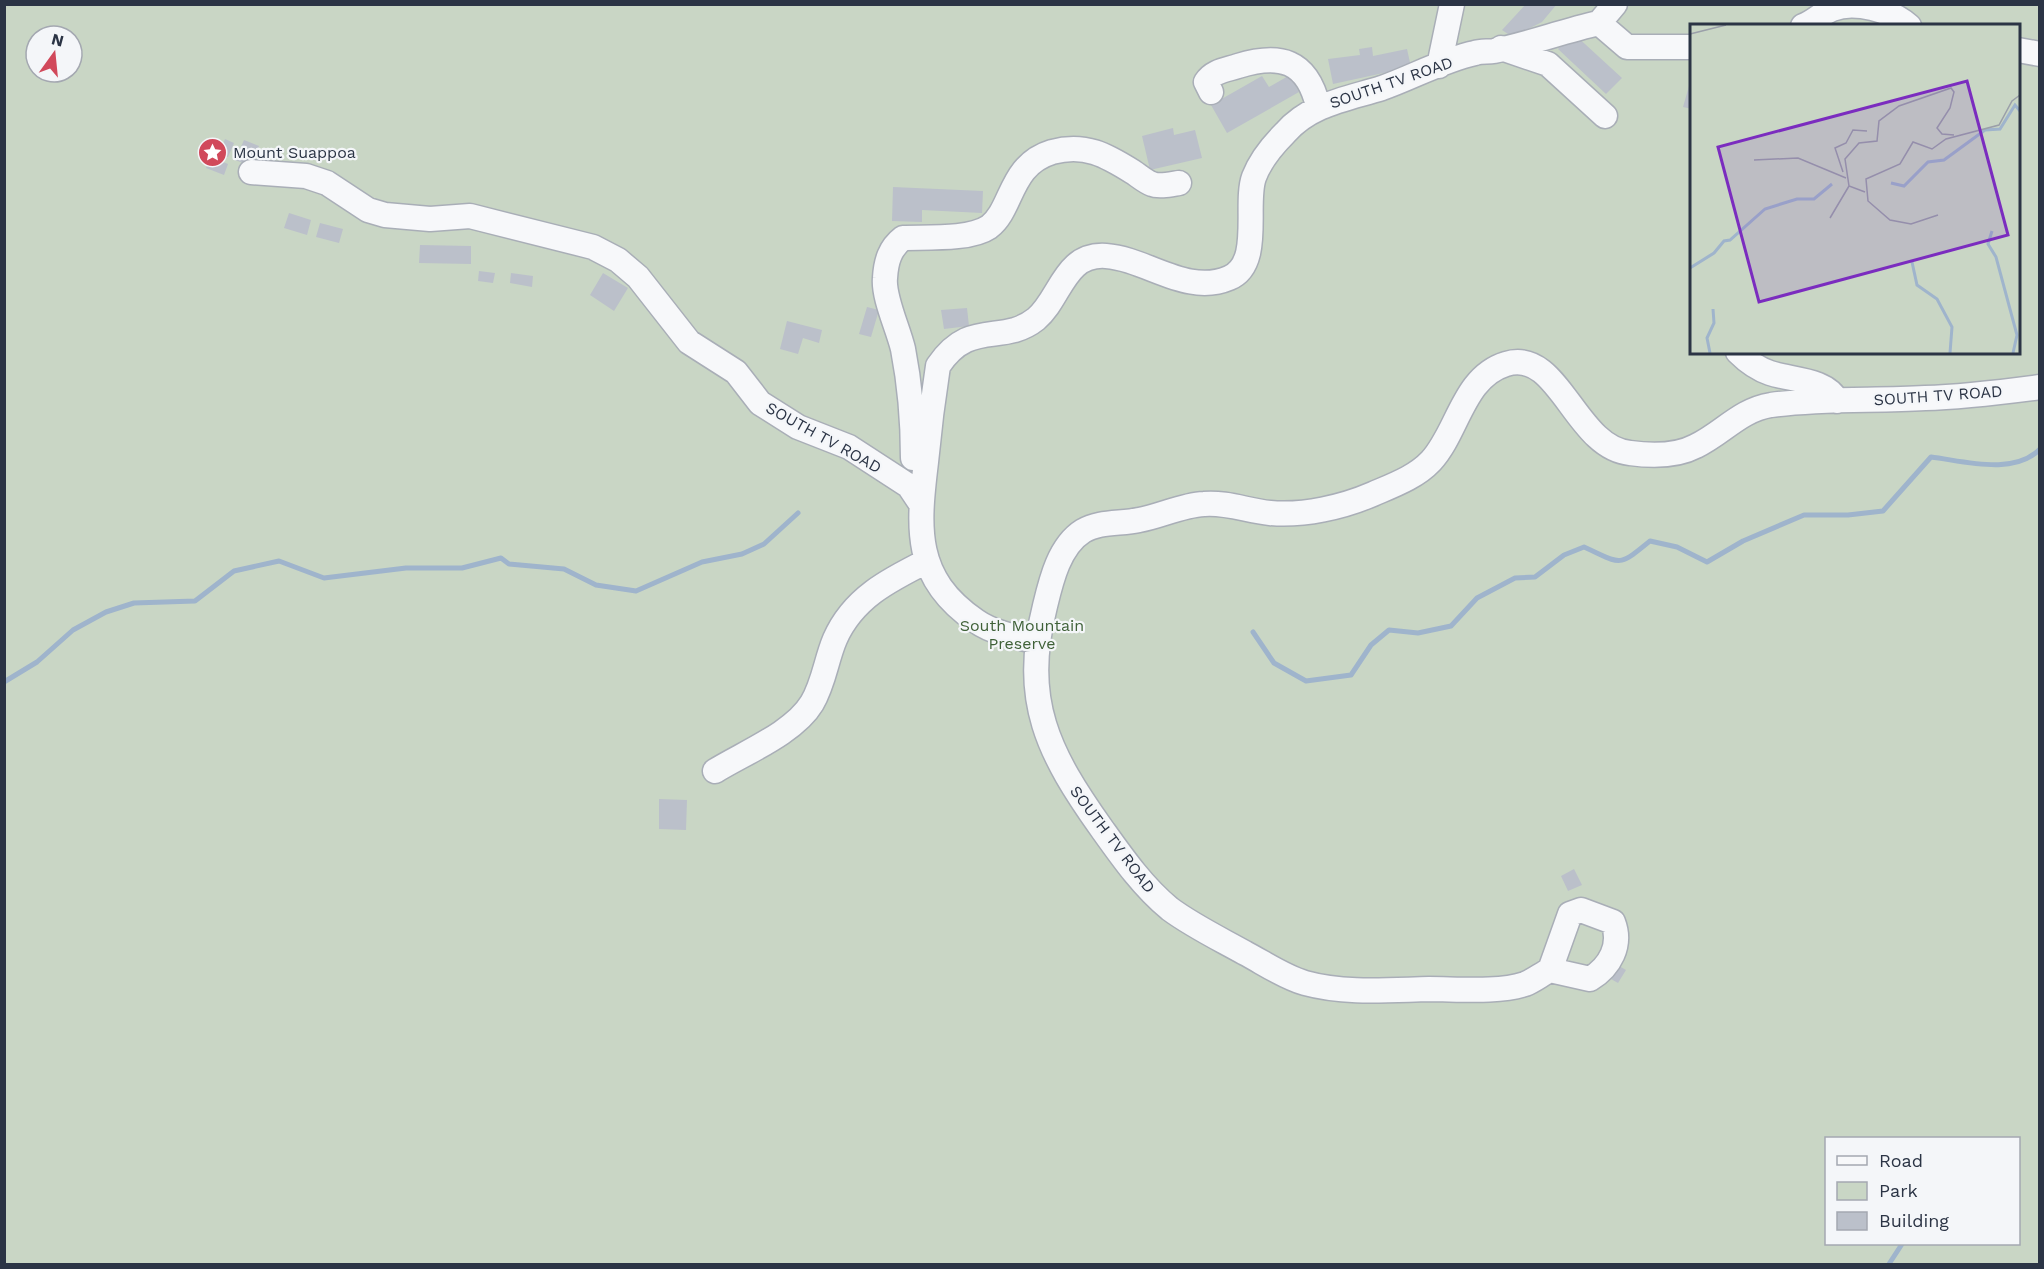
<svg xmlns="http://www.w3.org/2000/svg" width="2044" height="1269" font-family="'Work Sans',sans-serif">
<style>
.green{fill:#c9d6c5;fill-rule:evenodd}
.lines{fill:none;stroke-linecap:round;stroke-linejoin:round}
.stream{stroke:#9fb4cc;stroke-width:5}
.building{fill:#bbc0ca}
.minor-casing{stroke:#a9aeb7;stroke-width:27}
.minor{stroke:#f7f8fa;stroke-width:24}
.labels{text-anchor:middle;stroke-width:4.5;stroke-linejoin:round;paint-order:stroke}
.street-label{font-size:16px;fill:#2b3445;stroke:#f4f6f9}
.poi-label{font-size:16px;fill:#2b3445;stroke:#f4f6f9;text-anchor:start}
.park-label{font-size:16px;fill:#3f6138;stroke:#f4f6f9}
.inset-river{fill:none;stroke:#9fb4cc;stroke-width:3}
.inset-road{fill:none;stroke:#9a9fa9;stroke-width:1.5}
.view{fill:#7b2cbf;fill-opacity:0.15;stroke:#7b2cbf;stroke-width:3}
.inset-edge{fill:none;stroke:#2b3445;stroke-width:3}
</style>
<rect width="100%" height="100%" fill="#e4e7ec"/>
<!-- green -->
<path class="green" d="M5,5H2039V1264H5ZM1692,26H2018V352H1692ZM36,36H72V72H36ZM1826,1138H2018V1244H1826Z"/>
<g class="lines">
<!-- stream -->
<path class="stream" d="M1253,632L1274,663L1306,681L1351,675L1371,645L1389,630L1418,633L1451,626L1477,598L1515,578L1535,577L1564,555L1584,547C1622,564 1617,568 1650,541L1677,547L1707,562L1743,541L1804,515H1848L1883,511L1931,457C1964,461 2014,476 2040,449
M4,682L37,662L73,630L106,612L134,603L195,601L234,571L279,561L324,578L406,568H462L501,558L509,564L564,569L596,585L636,591L702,562L742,554L764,544L798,513
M1889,1264L1902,1244"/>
</g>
<!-- building -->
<path class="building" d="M1526,4H1557L1542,22L1522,32L1508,34L1502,30Z
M1573,33L1622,78L1606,94L1558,49Z
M1372,47L1373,56L1407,49L1411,67L1333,84L1328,59L1360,55L1359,49Z
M1290,75L1299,92L1227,133L1211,105L1262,76L1269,87Z
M1691,79H1692V109L1683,107Z
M1173,128L1174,135L1195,130L1202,158L1150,170L1142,136Z
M225,139L234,143L228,157L219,154Z
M244,140L259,146L251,166L235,160Z
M211,157L228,164L224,175L206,168Z
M893,187L983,191L982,213L922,210V222L892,221Z
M289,213L311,220L307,235L284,228Z
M320,223L343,229L339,243L316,237Z
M420,245L471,246V264L419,263Z
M479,271L495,273L493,283L478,281Z
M511,273L533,276L532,287L510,283Z
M603,273L628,288L614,311L590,295Z
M867,307L879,310L871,337L859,334Z
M967,308L969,326L944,329L941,310Z
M787,321L822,330L819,343L803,338L798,354L780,349Z
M659,799L687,800L686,830L659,829Z
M1574,869L1582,885L1568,891L1561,876Z
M1619,966L1626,970L1618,983L1611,979Z"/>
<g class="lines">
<defs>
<path id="minor" d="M1599,23L1615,4
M1803,26C1814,22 1822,13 1832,9C1855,0 1891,10 1909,26
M1501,48L1548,64L1605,116
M2018,50L2040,54
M1439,66L1452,4
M1211,92L1206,82C1213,71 1226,70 1238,66C1280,53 1307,60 1318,106
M251,172L306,176L327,183L368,210L385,215L430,219L470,216L593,247L618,260L638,277L689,342L736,372L760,403L798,427L849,447L909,486L921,504
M1738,352C1747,361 1758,369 1770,373C1790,380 1827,379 1837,401
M913,458C913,421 910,385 903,349C898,328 883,297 885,278C886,261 890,248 903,238C926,237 970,240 989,227C1013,209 1009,165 1052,152C1085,143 1106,155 1133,172C1139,176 1146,182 1152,184C1159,187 1172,184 1179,183
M1036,641C1016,637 993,633 976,621C913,578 918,528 926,462C929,430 933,398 938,366C970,318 1002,346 1036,319C1061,298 1064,253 1106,256C1147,259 1187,296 1229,278C1263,264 1244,204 1254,177C1260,161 1273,145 1285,133C1310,104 1347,99 1382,88C1413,77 1443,60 1475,53C1481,51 1488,52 1494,51C1529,44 1563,31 1599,23L1627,47H1692
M715,771C744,753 794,733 812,703C824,683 826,660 835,639C853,598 889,580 927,561
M1581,910L1613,922C1622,945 1610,967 1590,979L1550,970L1570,914Z
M1550,970C1542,974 1533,981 1525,984C1499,993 1457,989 1429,989C1388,990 1345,994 1305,983C1284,977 1264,963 1245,953C1220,939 1193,926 1170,909C1143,887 1122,857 1102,829C1048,753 1021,701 1045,606C1051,581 1059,546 1083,531C1099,521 1121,524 1139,520C1161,516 1182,505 1204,504C1227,502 1248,511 1270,513C1304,516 1343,507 1373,494C1394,485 1416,477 1431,461C1458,432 1463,377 1506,364C1559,347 1575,448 1630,453C1651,456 1677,456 1696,446C1723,433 1740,410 1771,405C1822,398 1874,401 1925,398C1963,397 2002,392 2040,387"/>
</defs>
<!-- minor casing -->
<use href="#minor" class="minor-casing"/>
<!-- minor -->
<use href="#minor" class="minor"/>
</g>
<!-- icons -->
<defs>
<symbol id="sight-disc" viewBox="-11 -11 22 22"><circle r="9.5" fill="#d1495b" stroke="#f4f6f9"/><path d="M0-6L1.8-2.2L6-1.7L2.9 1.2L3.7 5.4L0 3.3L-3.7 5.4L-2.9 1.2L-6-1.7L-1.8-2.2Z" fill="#fff"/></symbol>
</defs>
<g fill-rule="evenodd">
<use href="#sight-disc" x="196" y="136" width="33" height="33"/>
</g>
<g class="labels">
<!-- street labels -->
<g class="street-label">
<text transform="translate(1391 82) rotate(-19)" y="6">SOUTH TV ROAD</text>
<text transform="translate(1938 395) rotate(-4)" y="6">SOUTH TV ROAD</text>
<text transform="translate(824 437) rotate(29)" y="6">SOUTH TV ROAD</text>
<text transform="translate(1113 839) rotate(53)" y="6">SOUTH TV ROAD</text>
</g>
<!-- poi labels -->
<g class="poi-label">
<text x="233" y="158">Mount Suappoa</text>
</g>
<!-- park labels -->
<g class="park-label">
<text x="1022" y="631">South Mountain<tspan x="1022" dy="18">Preserve</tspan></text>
</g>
</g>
<!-- overview -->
<g transform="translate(1690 24)">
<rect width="330" height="330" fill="#e4e7ec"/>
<path d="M0,1H330V329H0Z" fill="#c9d6c5"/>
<path class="inset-river" d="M201,159L214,162L238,138L254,136L295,106L310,105L325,81L330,87M302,207L298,220L306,233L327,311L323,329M222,238L227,261L247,275L262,303L260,329M0,244L24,229L34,217L40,216L75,185L107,175H124L142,160M20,329L17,314L24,299L23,285"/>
<path class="inset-road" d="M0,10L36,1M64,136L108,134L156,154M153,148L145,124L156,119L163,106L177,107M175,168L159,162L155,135L169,119L187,117L189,97L209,82L261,64L264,68L260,84L247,104L252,110L264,111M248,191L221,200L200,196L178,177L176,155L210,140L223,118L242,125L256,115L309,101L322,77L330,71M140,194L159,162"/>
<path class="view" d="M277,57L318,211L69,278L28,123Z"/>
<rect width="330" height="330" class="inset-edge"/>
</g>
<!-- border -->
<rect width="2044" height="1269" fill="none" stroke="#2b3445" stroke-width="12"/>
<!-- legend -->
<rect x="1825" y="1137" width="195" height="108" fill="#f4f6f9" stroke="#a4a8b1" stroke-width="1.5"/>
<rect x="1837" y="1156" width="30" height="9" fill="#f7f8fa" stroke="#a4a8b1" stroke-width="1.5"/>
<text x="1879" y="1167" font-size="18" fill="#2b3445">Road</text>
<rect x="1837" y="1182" width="30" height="18" fill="#c9d6c5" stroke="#a4a8b1" stroke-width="1.5"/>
<text x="1879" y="1197" font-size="18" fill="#2b3445">Park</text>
<rect x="1837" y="1212" width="30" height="18" fill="#bbc0ca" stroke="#a4a8b1" stroke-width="1.5"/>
<text x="1879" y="1227" font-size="18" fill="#2b3445">Building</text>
<!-- north arrow -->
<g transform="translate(54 54) rotate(15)"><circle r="28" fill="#f4f6f9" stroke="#a4a8b1" stroke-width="1.5"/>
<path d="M0-4.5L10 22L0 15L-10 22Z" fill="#d1495b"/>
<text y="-9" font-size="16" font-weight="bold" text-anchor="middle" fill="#2b3445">N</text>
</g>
</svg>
